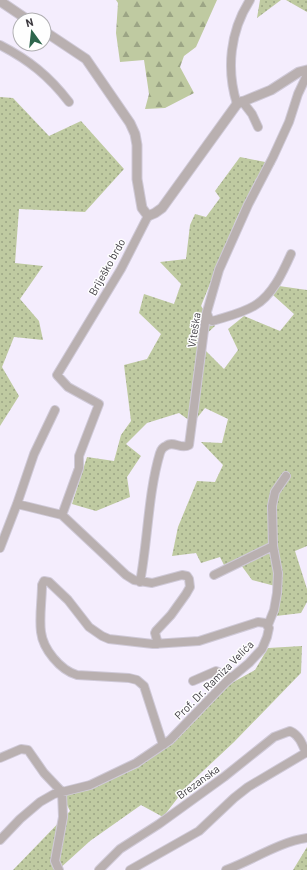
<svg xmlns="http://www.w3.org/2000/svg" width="307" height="870" font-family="Barlow,sans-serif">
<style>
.grass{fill:url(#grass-dots)}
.forest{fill:url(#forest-firs)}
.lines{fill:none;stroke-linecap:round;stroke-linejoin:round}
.minor-casing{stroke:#cfc9d7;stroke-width:10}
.tertiary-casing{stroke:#cfc9d7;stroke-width:11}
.minor{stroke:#b9b0b0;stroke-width:8}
.tertiary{stroke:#b9b0b0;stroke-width:9}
.labels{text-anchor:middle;stroke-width:3;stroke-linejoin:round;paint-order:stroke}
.street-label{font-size:11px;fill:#3c393f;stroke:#fefefe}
</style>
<defs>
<pattern id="grass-dots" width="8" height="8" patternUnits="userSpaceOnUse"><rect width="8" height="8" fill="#bfcaa1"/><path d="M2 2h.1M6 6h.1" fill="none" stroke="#9ca585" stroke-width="1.8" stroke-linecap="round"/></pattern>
<pattern id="forest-firs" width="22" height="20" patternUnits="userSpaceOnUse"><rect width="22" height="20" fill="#bfcaa1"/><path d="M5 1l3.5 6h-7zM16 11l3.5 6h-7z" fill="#9ca585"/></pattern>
</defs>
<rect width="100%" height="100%" fill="#f4edfd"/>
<!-- grass -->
<path class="grass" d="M260,0H281L257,18Z
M286,0H307V12Z
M0,97L13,98L49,136L81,121L124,169L85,212L19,209L15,263L43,266L20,299L39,321L43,340L14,337L2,367L19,396L0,426Z
M240,157L275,164L256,179L235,222L201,306L215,326L201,339L204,349L224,369L238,350L228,329L244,316L280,331L294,314L273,295L279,286L307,290V546L295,551L307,589V602L301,613L276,616L275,586L252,580L241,565L225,567L220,557L201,563L196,553L172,556L178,527L197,481L215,482L223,465L201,442L222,443L228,419L205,408L193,423L179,413L147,423L126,444L141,456L127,477L130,497L96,511L72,504L87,457L114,461L121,435L131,421L124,365L147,359L161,334L139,313L144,294L174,304L181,284L160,262L186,259L190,225L195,214L206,217L220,198L215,191Z
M302,646L301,673L234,742L187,786L163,817L141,805L90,841L58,870H13L70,811L62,795L89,790L139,767L197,719L228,685L255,670L268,648Z
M307,847V870H293Z"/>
<!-- forest -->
<path class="forest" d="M116,0H217L196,47L184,56L180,67L194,93L165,108L145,109L149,94L144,60L120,62L116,33L118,3Z"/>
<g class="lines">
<defs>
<path id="minor" d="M0,45C29,60 49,76 69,102
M242,101L252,114L258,127
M237,104C226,69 230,31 250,0
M207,313L209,319L212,321L216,320C229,316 242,313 254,306C272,296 283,272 291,254
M17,504L62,515L126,575L134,580L152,583L182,575L187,576L189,579L190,587L186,594L171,615L156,631L155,633L158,644
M62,515L79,468V456L99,404L68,387L57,375L121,269L148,216
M0,548L17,504L34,454L55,410
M214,575L273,546
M140,582C148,540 148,493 160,453C161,450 163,447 166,446C173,440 181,450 189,445L206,315L219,270L248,205L273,157L289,122L298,94L307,75
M268,625L274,610L277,593L278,573L273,546L272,506L275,492L286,476
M193,681L216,671L231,678
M0,758L21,749L28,750L44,773L62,792L63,817L55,861L59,870
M0,840L20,819L40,802L54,794L90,785L136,763L170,740L225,683L249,663L262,649L267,637L269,628L265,623L258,622L199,641L153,644L109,639L102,636L89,627L68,600L49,582L44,581L42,585C42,600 39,617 41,632C43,649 60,670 77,675L129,678L137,680L144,686L163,745
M99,870L120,849L159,824L224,777L274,737L290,731C299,735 302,743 306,753
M130,870L199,831L234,798L248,787L307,752
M226,870C253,860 279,842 307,838"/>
<path id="tertiary" d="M0,1L28,20
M44,31L86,59L130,123L135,134L137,145V179L142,208L148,216L155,213L162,208L237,104L271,90L299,72L307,70"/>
</defs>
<!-- minor casing -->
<use href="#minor" class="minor-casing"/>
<!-- tertiary casing -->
<use href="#tertiary" class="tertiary-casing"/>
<!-- minor -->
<use href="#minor" class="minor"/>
<!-- tertiary -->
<use href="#tertiary" class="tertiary"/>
</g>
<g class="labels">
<!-- street labels -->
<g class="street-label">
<text transform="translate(107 267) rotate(-61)" y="4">Briješko brdo</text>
<text transform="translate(194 330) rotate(-81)" y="4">Viteška</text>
<text transform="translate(214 680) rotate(-45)" y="4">Prof. Dr. Ramiza Velića</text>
<text transform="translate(198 782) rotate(-36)" y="4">Brezanska</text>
</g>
</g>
<!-- north arrow -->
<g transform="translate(32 32) rotate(345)"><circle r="19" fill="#fefefe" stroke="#b0afb2"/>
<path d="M0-3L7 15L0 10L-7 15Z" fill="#2d654c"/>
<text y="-6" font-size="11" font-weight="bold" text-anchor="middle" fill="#3c393f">N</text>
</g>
</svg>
